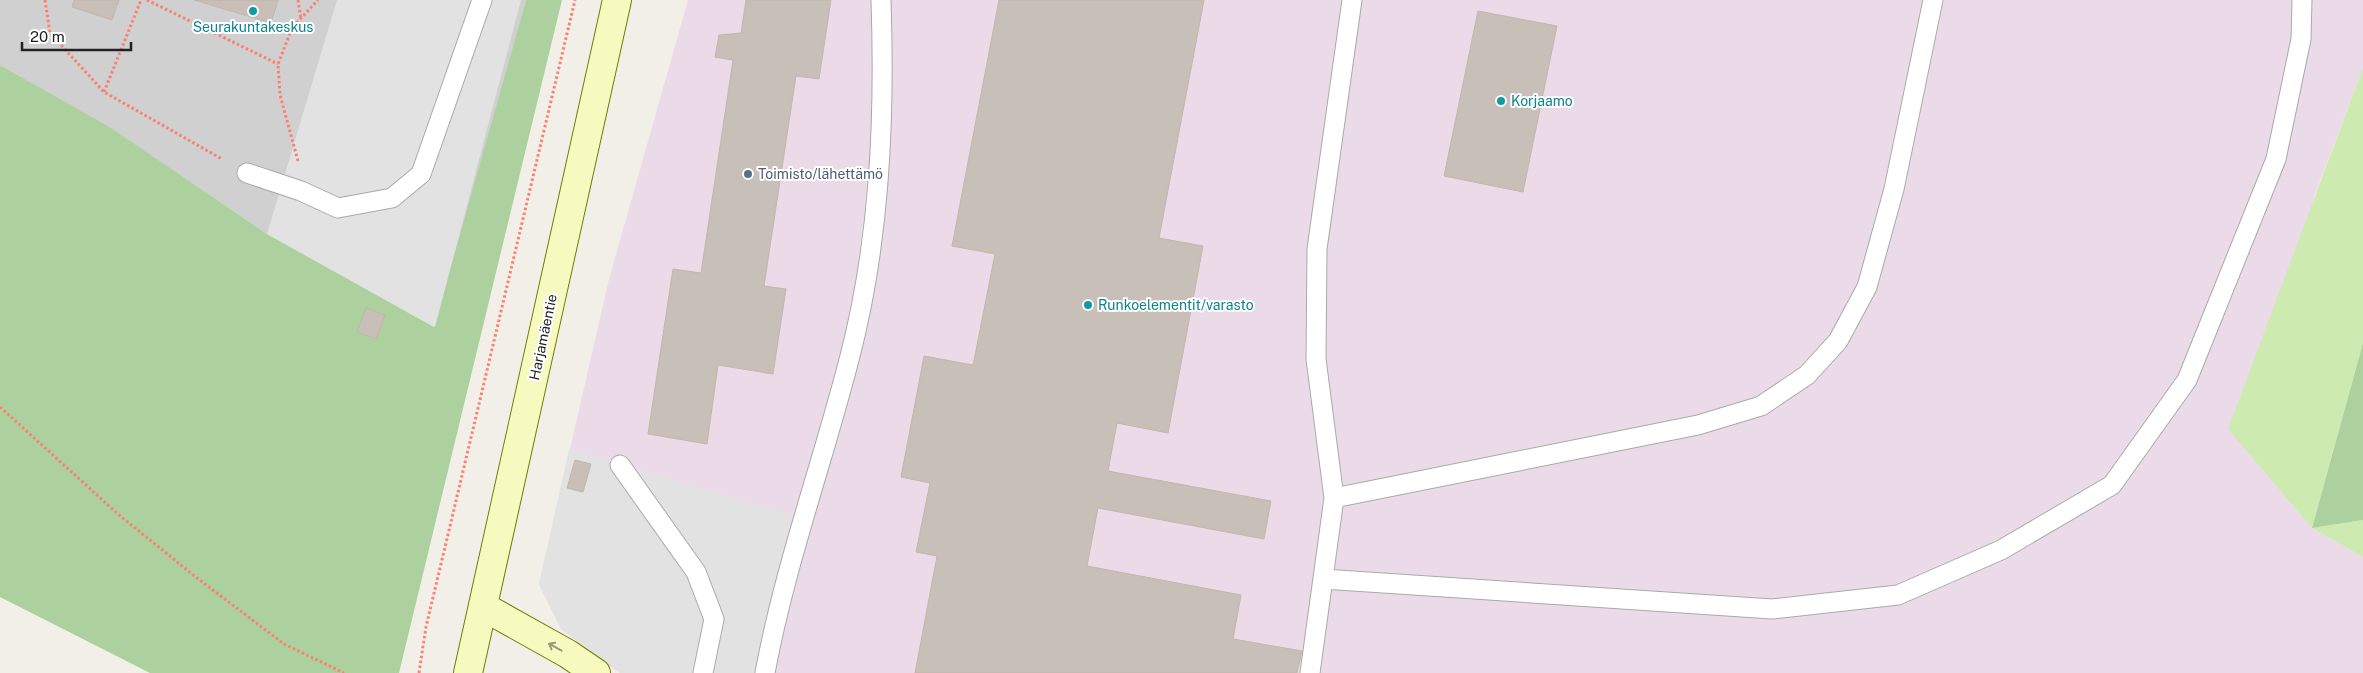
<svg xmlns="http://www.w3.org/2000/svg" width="2363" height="673" font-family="'Public Sans',sans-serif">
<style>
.industrial{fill:#ebdbe8}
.religious{fill:#d0d0d0}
.grass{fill:#cdebb0}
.forest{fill:#add19e}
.parking{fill:#e2e2e2}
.building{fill:#c7bfb8;stroke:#c4b6ab}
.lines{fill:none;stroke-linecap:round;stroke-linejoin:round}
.lane-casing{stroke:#a9a9a9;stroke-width:21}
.secondary-casing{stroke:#707d05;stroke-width:30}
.path{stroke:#fa8072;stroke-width:3;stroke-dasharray:2.5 2.5;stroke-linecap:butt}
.lane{stroke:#fff;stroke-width:19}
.secondary{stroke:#f7fabf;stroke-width:28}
.oneway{stroke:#979978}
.culture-dot{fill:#0f9aa8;stroke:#fff;stroke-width:2}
.service-dot{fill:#5c6f8a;stroke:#fff;stroke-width:2}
.labels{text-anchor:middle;stroke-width:4;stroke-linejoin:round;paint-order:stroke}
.culture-label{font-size:14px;fill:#0d838f;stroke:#fff;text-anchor:start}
.service-label{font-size:14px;fill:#4e5e75;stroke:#fff;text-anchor:start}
.street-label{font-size:14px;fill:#222;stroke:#fff}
</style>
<rect width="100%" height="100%" fill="#f2efe9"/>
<!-- industrial -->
<path class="industrial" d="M688,0H2363V68L2314,197L2312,528L2363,557V673H620L561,629L539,584L609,279Z"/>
<!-- religious -->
<path class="religious" d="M0,0H526L435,327L267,234L181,176L52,95L0,65Z"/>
<!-- grass -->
<path class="grass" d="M2363,68V343L2312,528L2363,520V557L2312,528L2228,429Z"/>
<!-- forest -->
<path class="forest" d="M526,0H562L399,673H150L0,597V65L111,128L267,234L434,327Z
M2363,343V520L2312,528Z"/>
<!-- parking -->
<path class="parking" d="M337,0H521L435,327L267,234Z
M569,449L791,515L758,673H620L561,629L539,584Z"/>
<!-- building -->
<path class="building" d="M74,0H119L112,20L72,7Z
M194,0H278L271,23Z
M746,0H831L819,79L796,76L764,286L786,289L773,374L718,365L707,444L648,434L673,269L701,273L733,60L715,57L719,35L741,33Z
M999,0H1204L1159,238L1203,246L1168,433L1117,423L1108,471L1271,501L1264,539L1098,508L1087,566L1241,595L1233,639L1302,651L1297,673H915L937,556L916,552L930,483L901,477L924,356L973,365L995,254L952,246Z
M1478,11L1557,26L1523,192L1444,176Z
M366,308L385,315L376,339L357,332Z
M575,460L591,464L583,492L567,488Z"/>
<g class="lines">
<defs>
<path id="lane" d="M247,173L301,191L338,208L392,198L421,174L482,0
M620,465L696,572L714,619L703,673
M1334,498L1698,425L1761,406L1807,375L1838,341L1867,287L1894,189L1933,0
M1323,579L1772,609L1898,595L2001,550L2112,485L2187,380L2276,159L2301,39L2302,0
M765,673C785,565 823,462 850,356C880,240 885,119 881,0
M1310,673L1334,498L1316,359L1317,249L1352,0"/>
<path id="secondary" d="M484,607L568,654L596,673
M468,673L617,0"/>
</defs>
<!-- lane casing -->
<use href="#lane" class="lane-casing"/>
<!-- secondary casing -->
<use href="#secondary" class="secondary-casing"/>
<!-- path -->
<path class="path" d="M45,0L50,33L104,92L222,159
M147,0L278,64
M298,0L301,19
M104,92L141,0
M298,161L280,95L278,64L292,28L318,0
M0,407L119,515L197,578L284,644L344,673
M419,673L426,627L575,0"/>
<!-- lane -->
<use href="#lane" class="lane"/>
<!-- secondary -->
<use href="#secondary" class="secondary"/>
</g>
<!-- one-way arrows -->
<defs><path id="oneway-shaft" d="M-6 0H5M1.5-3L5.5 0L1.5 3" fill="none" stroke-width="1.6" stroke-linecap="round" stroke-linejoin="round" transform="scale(1.25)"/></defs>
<use class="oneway" href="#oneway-shaft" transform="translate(555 647) rotate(-151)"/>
<!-- markers -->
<g class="culture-dot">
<circle cx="253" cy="11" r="5"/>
<circle cx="1501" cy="101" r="5"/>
<circle cx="1088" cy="305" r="5"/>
</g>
<circle class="service-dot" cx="748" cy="174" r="5"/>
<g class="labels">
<!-- culture labels -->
<g class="culture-label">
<text x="253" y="32" text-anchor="middle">Seurakuntakeskus</text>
<text x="1511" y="106">Korjaamo</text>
<text x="1098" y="310">Runkoelementit/varasto</text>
</g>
<!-- service labels -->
<g class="service-label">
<text x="758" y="179">Toimisto/lähettämö</text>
</g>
<!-- street labels -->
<g class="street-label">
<text transform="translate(543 337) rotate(-78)" y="5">Harjamäentie</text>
</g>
</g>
<!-- scale -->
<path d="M22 42v8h109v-8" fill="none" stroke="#222222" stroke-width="2.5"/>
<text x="30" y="42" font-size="15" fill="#222222" stroke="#ffffff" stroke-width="4" paint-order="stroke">20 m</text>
</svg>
